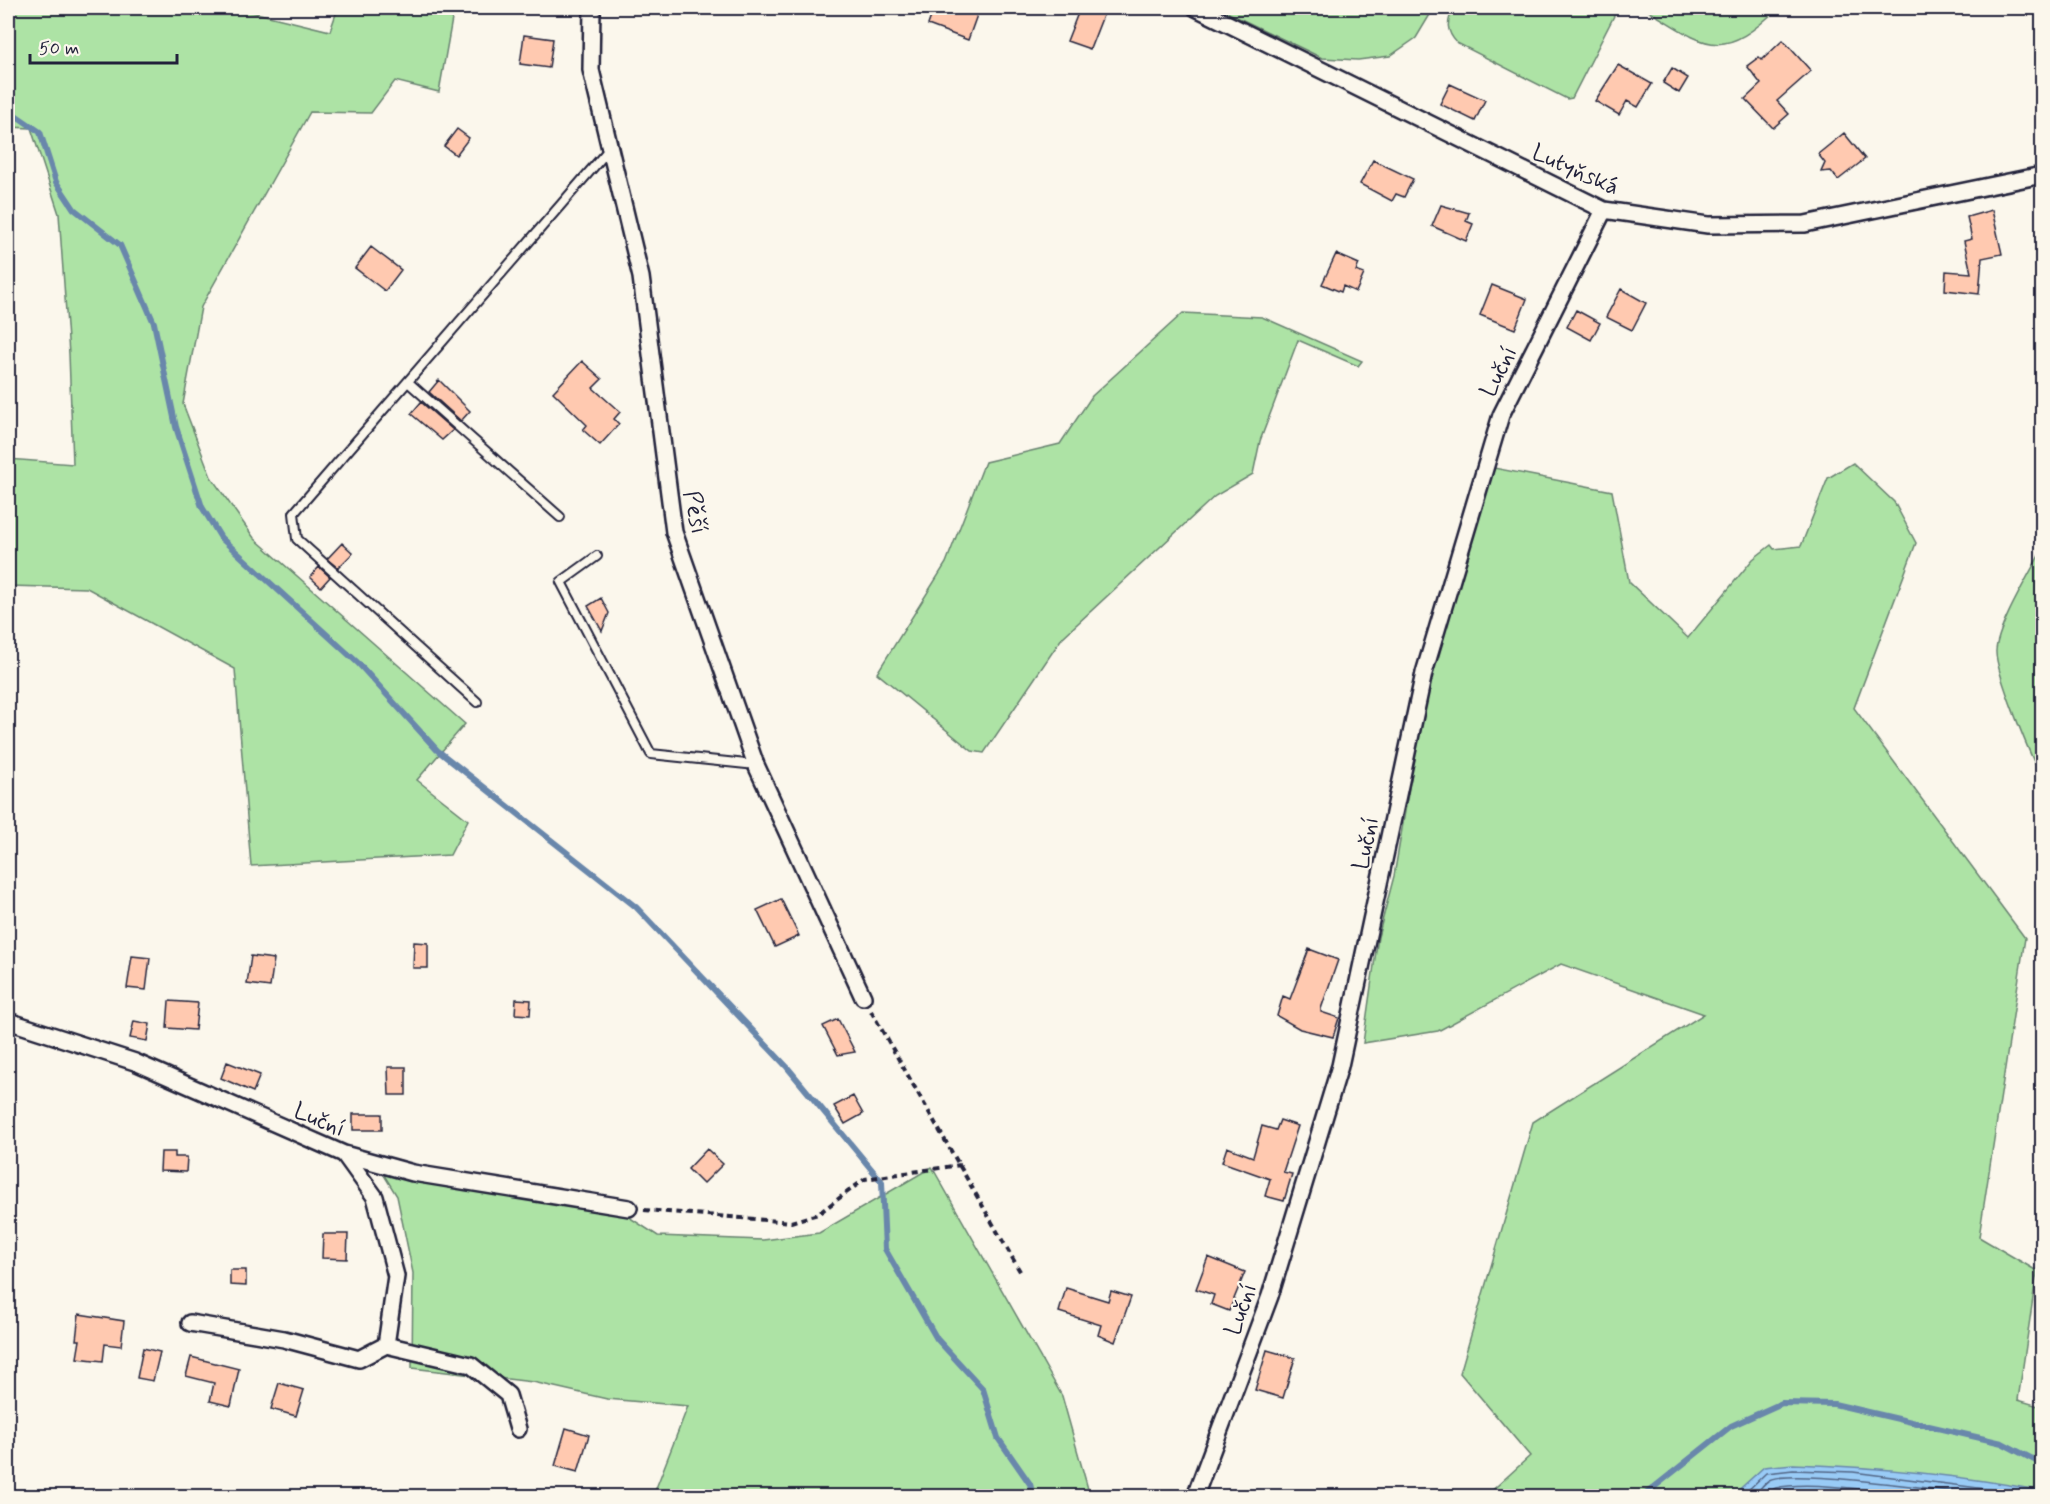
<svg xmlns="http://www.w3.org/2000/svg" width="2050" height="1504" font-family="Mynerve,sans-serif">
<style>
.green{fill:#ade3a5;stroke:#688270;stroke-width:1.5}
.water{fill:#99cbf6;stroke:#6987ab;stroke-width:1.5}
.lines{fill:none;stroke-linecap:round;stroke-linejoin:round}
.shore{stroke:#526686;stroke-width:1.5}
.stream{stroke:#6987ab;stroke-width:6}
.building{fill:#ffc9b0;stroke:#22223b;stroke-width:1.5}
.service-casing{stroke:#22223b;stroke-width:12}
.minor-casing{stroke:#22223b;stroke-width:20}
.path{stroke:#22223b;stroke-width:4;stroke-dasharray:6 4.5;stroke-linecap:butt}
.service{stroke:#fbf7ec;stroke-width:8}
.minor{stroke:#fbf7ec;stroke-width:15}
.labels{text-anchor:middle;stroke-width:4.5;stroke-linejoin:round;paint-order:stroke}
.street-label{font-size:24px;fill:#22223b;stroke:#fbf7ec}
</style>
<rect width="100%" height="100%" fill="#fbf7ec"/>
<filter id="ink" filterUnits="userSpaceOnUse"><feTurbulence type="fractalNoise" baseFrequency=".0167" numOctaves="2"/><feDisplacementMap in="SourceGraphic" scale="12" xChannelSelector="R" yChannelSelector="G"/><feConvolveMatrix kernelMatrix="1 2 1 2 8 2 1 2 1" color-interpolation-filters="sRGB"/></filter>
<g filter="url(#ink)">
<!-- green -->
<path class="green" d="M8,8H236L330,31L338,8H454L439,92L395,81L371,113L310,112L201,307L183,404L211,477L254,538L465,724L417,780L468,820L450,855L251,866L235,669L87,588L8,586V459L73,464L69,354L59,214L31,128L8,127Z
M1218,8H1434L1416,38L1390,56L1358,60L1322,58Z
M1454,8H1618L1572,98L1567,99L1457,43C1446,31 1446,22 1454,8Z
M1644,8H1778C1720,65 1705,45 1644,8Z
M1183,313L1262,317L1362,361L1358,366L1298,340L1260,441L1253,474L1215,496L1062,638L984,753L972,751L877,673L946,563L985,462L1060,444L1092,396Z
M1853,463L1894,502L1916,543L1854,708L2025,938L1979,1237L2037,1271L2018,1400L2042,1407V1491L1743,1488L1732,1496H1486L1530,1456L1460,1373L1533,1122L1704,1014L1561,964L1438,1031L1363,1043L1378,937L1394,876L1425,694L1489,467L1612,491L1629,582L1688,638L1753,559L1771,545L1774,549L1801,546L1828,478Z
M2042,550V777C2031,759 1995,670 1996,651C1997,627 2030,573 2042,550Z
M379,1167L618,1210L658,1236L763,1240L819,1233L932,1167L1062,1396L1090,1496H653L688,1406L607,1399L533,1382L412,1368L413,1273L397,1196Z"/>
<!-- water -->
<path class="water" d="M1793,1464C1876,1467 1961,1475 2042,1491V1496H1732L1764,1467Z"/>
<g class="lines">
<!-- shore -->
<path class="shore" d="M1742,1496L1766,1473L1793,1470L1853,1472L2041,1496
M1753,1496C1758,1492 1764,1483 1769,1480C1792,1468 1955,1492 1989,1496
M1766,1496C1769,1493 1772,1489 1776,1488C1809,1480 1882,1492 1916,1496"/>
<!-- stream -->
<path class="stream" d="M8,110L40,132L56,182L74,209L120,245L154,323L176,427L202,507L221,538L358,663L437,750L636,907L787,1067L882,1182L885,1249L937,1339L983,1389L998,1438L1030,1484L1033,1496
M1643,1496L1731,1426L1782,1403L1834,1404L2002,1443L2042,1464"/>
</g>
<!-- building -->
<path class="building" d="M934,8L945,12L947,8H958L977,15L968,40L928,25Z
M1080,8H1106L1090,49L1067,41Z
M524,35L553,39L549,68L520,64Z
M1783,40L1811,71L1777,101L1789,114L1773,128L1745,99L1761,84L1747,66L1759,57L1762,60Z
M1618,65L1652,84L1638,107L1627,101L1619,115L1595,101Z
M1672,68L1688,78L1679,93L1663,83Z
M1450,84L1485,100L1475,121L1440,104Z
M457,129L469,138L456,155L444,146Z
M1844,133L1865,159L1838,180L1831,171L1821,172L1825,163L1818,154Z
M1373,160L1413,179L1404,197L1396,194L1392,201L1360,184Z
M1441,205L1469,213L1466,221L1473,224L1466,241L1432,226Z
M1992,210L2002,254L1982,258L1979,294L1945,290L1946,271L1971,273L1964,241L1972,239L1967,217Z
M371,247L401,270L385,291L355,268Z
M1336,254L1359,264L1356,271L1364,274L1356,292L1343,286L1341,292L1322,284Z
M1492,285L1527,299L1515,329L1480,315Z
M1621,289L1646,303L1632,330L1606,317Z
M1576,310L1600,323L1591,340L1567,327Z
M582,361L602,379L593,388L620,412L614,419L619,424L600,445L583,430L587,425L553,392Z
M439,380L470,411L461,421L429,392Z
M421,402L453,430L442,440L411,414Z
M342,543L353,553L338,568L327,559Z
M319,567L330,577L321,587L310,577Z
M601,598L609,613L602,631L588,606Z
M781,899L799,936L775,947L757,910Z
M414,942L428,943V968H413Z
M1309,949L1338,960L1321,1009V1012L1339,1018L1333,1037L1300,1029L1277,1016L1283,996L1290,999Z
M132,956L150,958L146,990L127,988Z
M251,956L274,959L270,987L247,984Z
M516,999L531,1000L530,1015L515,1014Z
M169,1001L198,1003L195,1030L167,1028Z
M838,1019L855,1052L838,1055L823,1026Z
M134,1021L150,1024L147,1041L130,1038Z
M227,1062L260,1075L253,1092L221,1078Z
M388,1067H406V1095H389Z
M853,1096L863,1114L845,1124L834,1106Z
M353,1114H382V1130H353Z
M1280,1120L1298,1126L1283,1172L1292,1174L1284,1201L1265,1196L1270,1179L1222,1162L1227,1147L1253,1157L1262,1126L1276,1130Z
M707,1149L723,1164L703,1184L688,1169Z
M161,1152H175V1157H187L186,1172L160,1171Z
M323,1234H348L347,1259L322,1258Z
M1208,1257L1245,1272L1229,1311L1211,1304L1214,1295L1196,1289Z
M230,1270H246V1286L230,1285Z
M1066,1288L1108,1301L1111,1291L1131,1297L1115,1342L1098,1335L1101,1325L1059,1312Z
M79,1314L124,1321L121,1346L105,1344L103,1361L77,1358L80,1340H76Z
M143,1348L160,1352L153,1381L137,1378Z
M1267,1350L1295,1358L1283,1398L1255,1390Z
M191,1357L239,1369L231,1406L210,1401L214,1383L186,1376Z
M279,1383L304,1390L296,1416L271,1409Z
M566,1428L589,1435L578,1472L555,1466Z"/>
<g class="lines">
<defs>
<path id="service" d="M408,382L560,517
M597,556L561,582L651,754L756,765
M477,702L297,539L294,513L610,148"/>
<path id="minor" d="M592,8L591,70L641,277L674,532L756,765L863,997
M1196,8L1604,210L1708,225L1805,224L2042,175
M8,1021L135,1062L344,1154L413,1173L629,1208
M190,1323L284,1339L359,1359L386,1345L396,1276L375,1197L344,1154
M386,1345L471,1365L508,1395L518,1429
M1195,1496L1270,1296L1340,1066L1424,673L1501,415L1604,210"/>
</defs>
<!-- service casing -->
<use href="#service" class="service-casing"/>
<!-- minor casing -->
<use href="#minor" class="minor-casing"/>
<!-- path -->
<path class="path" d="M871,1011L1021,1273
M644,1210L791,1222L818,1214L865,1179L960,1165"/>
<!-- service -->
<use href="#service" class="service"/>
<!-- minor -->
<use href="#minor" class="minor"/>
</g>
</g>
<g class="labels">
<!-- street labels -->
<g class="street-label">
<text transform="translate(1576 169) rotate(24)" y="8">Lutyňská</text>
<text transform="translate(1498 371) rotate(-63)" y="8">Luční</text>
<text transform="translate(696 512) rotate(79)" y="8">Pěší</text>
<text transform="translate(1365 843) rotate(-78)" y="8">Luční</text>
<text transform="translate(320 1119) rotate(23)" y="8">Luční</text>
<text transform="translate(1240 1309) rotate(-70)" y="8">Luční</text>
</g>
</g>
<!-- margin -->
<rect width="2050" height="1504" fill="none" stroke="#fbf7ec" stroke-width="30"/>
<rect x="15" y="15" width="2020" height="1474" fill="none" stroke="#22223b" stroke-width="2" filter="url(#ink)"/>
<!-- scale -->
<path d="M30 54v9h147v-9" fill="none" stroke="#22223b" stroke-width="3"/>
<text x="39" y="54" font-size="18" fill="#22223b" stroke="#fbf7ec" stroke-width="4.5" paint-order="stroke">50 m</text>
</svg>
